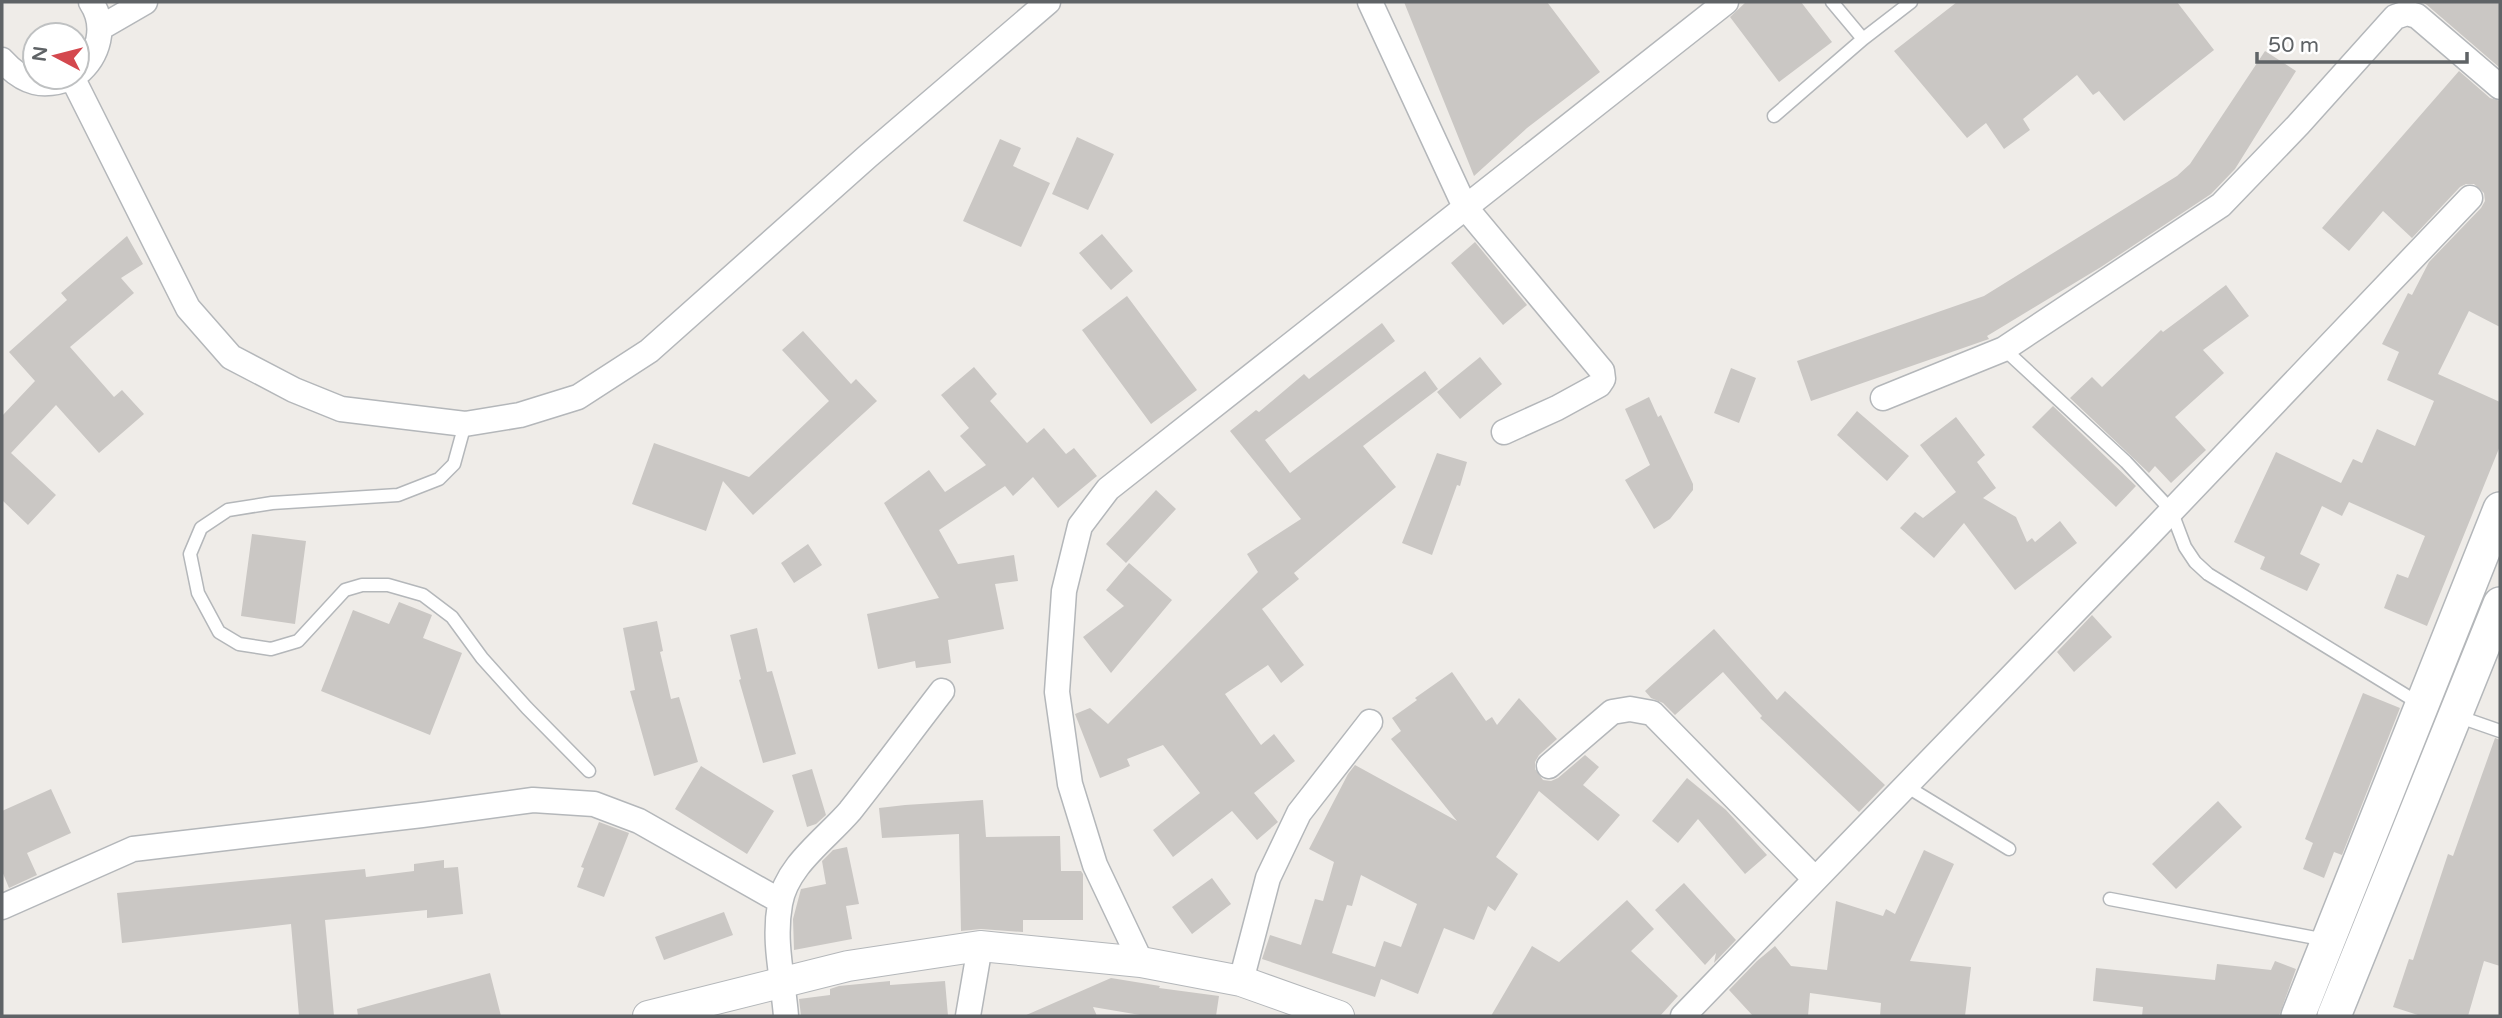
<svg xmlns="http://www.w3.org/2000/svg" width="2502" height="1018" font-family="'Varela Round',sans-serif">
<style>
.building{fill:#cac7c4;fill-rule:evenodd}
.lines{fill:none;stroke-linecap:round;stroke-linejoin:round}
.service-casing{stroke:#b4b7ba;stroke-width:15}
.minor-casing{stroke:#b4b7ba;stroke-width:27}
.tertiary-casing{stroke:#b4b7ba;stroke-width:32}
.secondary-casing{stroke:#b4b7ba;stroke-width:36}
.service{stroke:#fff;stroke-width:12}
.minor{stroke:#fff;stroke-width:24}
.tertiary{stroke:#fff;stroke-width:30}
.secondary{stroke:#fff;stroke-width:33}
</style>
<rect width="100%" height="100%" fill="#efece8"/>
<!-- building -->
<path class="building" d="M1404,2H1547L1600,72L1527,128L1474,176Z
M1746,2H1801L1832,42L1779,82L1730,17Z
M1957,2H2177L2214,50L2124,121L2099,91L2093,95L2077,75L2023,119L2030,130L2004,149L1986,123L1967,138L1894,51Z
M2422,2H2500V68L2427,5Z
M2265,51L2296,71L2235,169L2211,194L2101,267L1987,336L1989,339L1811,401L1797,361L1984,296L2177,176L2190,164Z
M2459,71L2490,98L2500,101V327L2469,311L2438,374L2500,402V446L2427,626L2384,608L2397,574L2408,578L2425,536L2349,502L2342,516L2322,506L2300,554L2320,564L2307,591L2260,569L2265,557L2234,542L2276,452L2341,483L2353,459L2362,463L2377,429L2415,446L2434,401L2387,380L2399,352L2382,344L2408,293L2412,295L2429,262L2481,208L2485,201L2484,193L2474,184H2466L2460,187L2412,238L2383,211L2349,251L2322,228Z
M1077,137L1114,154L1088,210L1052,194Z
M1000,139L1021,148L1013,166L1050,183L1021,247L963,221Z
M1102,234L1133,271L1111,290L1079,253Z
M127,236L143,264L121,278L134,293L70,347L114,397L122,390L144,414L99,453L56,405L11,453L56,495L28,525L2,500V416L35,381L9,352L67,300L61,293Z
M1475,242L1527,305L1503,325L1451,263Z
M2226,285L2249,316L2203,350L2224,373L2175,417L2206,450L2171,483L2155,466L2149,473L2070,398L2092,377L2102,387L2161,330L2163,332Z
M1127,296L1197,390L1151,424L1082,330Z
M1382,323L1395,341L1265,440L1290,473L1425,371L1438,389L1363,446L1396,487L1294,573L1299,579L1262,609L1304,665L1281,683L1268,665L1225,694L1261,745L1274,734L1295,761L1254,793L1278,822L1257,840L1232,811L1173,857L1153,830L1200,793L1163,745L1127,759L1130,766L1100,778L1075,714L1090,708L1108,724L1258,572L1247,554L1301,519L1230,431L1256,410L1259,412L1304,374L1309,379Z
M803,331L851,384L856,379L877,401L753,515L723,481L706,531L632,504L654,443L749,477L829,401L782,350Z
M1480,357L1502,384L1460,419L1437,392Z
M974,367L997,394L990,401L1027,443L1044,428L1066,454L1074,448L1097,476L1058,508L1033,477L1013,496L1005,486L939,530L958,564L1014,555L1018,581L995,584L1004,629L948,640L951,663L916,668L915,661L878,669L867,614L939,598L884,503L929,470L945,492L986,465L960,436L969,428L941,395Z
M1731,368L1756,378L1739,423L1714,413Z
M1649,397L1658,417L1661,415L1693,484V490L1670,519L1654,529L1625,480L1650,465L1625,409Z
M2053,406L2136,486L2116,507L2032,427Z
M1857,411L1909,456L1887,481L1837,435Z
M1956,417L1985,455L1977,462L1996,488L1983,498L2016,517L2027,542L2032,538L2035,542L2060,521L2077,543L2015,590L1964,523L1934,558L1900,528L1915,512L1923,518L1956,492L1920,445Z
M1437,453L1467,462L1460,486L1457,485L1432,555L1402,543Z
M1156,490L1176,509L1126,563L1106,544Z
M252,534L306,541L295,624L241,616Z
M808,544L822,565L794,583L781,563Z
M1129,563L1172,600L1111,673L1083,637L1124,606L1106,590Z
M399,602L432,615L423,638L462,653L430,735L321,691L353,610L389,624Z
M2092,615L2112,637L2074,672L2057,652Z
M657,621L663,651L660,652L671,699L679,697L698,762L654,776L630,691L635,690L623,628Z
M757,628L767,672L772,671L796,754L763,763L739,680L741,679L730,635Z
M1714,629L1777,700L1785,691L1885,785L1859,812L1760,718L1762,716L1723,672L1675,715L1663,703L1651,698L1645,691Z
M1452,672L1486,721L1492,717L1497,725L1519,698L1557,739L1539,755L1535,762V769L1543,780L1551,781L1558,778L1585,755L1599,767L1583,785L1620,815L1598,841L1539,791L1496,857L1518,874L1495,911L1488,906L1474,940L1444,928L1418,994L1381,979L1375,997L1262,959L1270,935L1301,945L1315,899L1323,901L1334,862L1309,849L1348,774L1355,765L1457,821L1391,739L1401,731L1392,718L1417,700L1415,698ZM1361,875L1417,904L1401,947L1384,941L1375,967L1332,953L1347,905L1352,906Z
M2363,693L2400,708L2342,855L2334,852L2324,878L2303,869L2313,843L2305,839Z
M2495,738L2500,740V966L2484,961L2468,1016H2421L2393,1007L2409,959L2413,960L2448,854L2453,856Z
M701,766L774,811L747,854L675,809Z
M812,769L826,815L816,824L807,827L792,775Z
M1687,778L1726,810L1767,855L1745,874L1698,819L1678,843L1652,821Z
M51,789L71,833L27,853L37,875L9,888L2,871V811Z
M983,800L986,837L1060,836L1061,871H1081L1083,874V920H1023V932L981,929L961,931L959,834L882,838L879,808L905,805Z
M2218,801L2242,827L2176,889L2152,864Z
M599,822L629,833L604,897L577,887L584,868L581,867Z
M847,847L859,904L846,906L852,939L794,950L793,919L801,889L826,884L822,861L833,850Z
M1924,850L1954,864L1910,961L1971,967L1965,1016H1880L1881,1003L1810,993L1808,1016H1753L1729,990L1757,961L1775,946L1791,966L1827,970L1836,901L1883,916L1886,909L1895,914Z
M444,860V868L458,867L463,914L427,918V910L325,920L334,1016H299L291,924L122,943L117,893L365,869L366,877L414,871V864Z
M1212,878L1231,904L1192,934L1172,907Z
M1684,883L1736,940L1714,963L1716,953L1705,965L1655,910Z
M1627,900L1654,929L1631,951L1678,996L1660,1016H1491L1532,946L1559,962Z
M724,912L733,935L664,960L655,937Z
M2275,961L2296,969L2279,1016H2142L2143,1007L2093,1001L2096,968L2215,980L2217,964L2271,970Z
M490,973L501,1016H358L357,1009Z
M1111,978L1160,986L1159,988L1219,996L1216,1016H1146L1093,1007L1097,1016H1024Z
M890,981V985L945,981L948,1016H801L799,999L830,995V989L839,986Z"/>
<g class="lines">
<defs>
<path id="service" d="M1832,2L1863,39
M1774,116L1863,39L1911,2
M2004,349L2126,462L2171,510L2185,547L2195,562L2208,574L2420,704
M465,424L454,464L439,479L398,495L272,503L228,510L201,528L190,554L198,593L219,632L239,644L271,649L298,641L345,590L362,585H388L423,595L452,617L482,658L527,708L589,771
M2457,716L2500,731
M1906,786L2009,849
M2110,899L2326,940"/>
<path id="minor" d="M1370,2L1465,207L1602,371L1603,379L1599,385L1557,408L1504,432
M100,28L145,2
M2,60C24,84 43,89 73,77
M77,74C99,56 107,26 91,2
M72,77L188,308L231,357L294,390L341,409L465,424L520,415L578,397L649,351L868,156L1048,2
M1883,398L2004,349L2221,205L2298,125L2395,17L2407,13L2417,16L2500,87
M1549,766L1612,712L1630,709L1652,713L1815,879
M2,907L133,849L422,815L533,800L594,804L639,821L780,901
M1141,962L1095,865L1070,784L1057,692L1064,591L1080,526L1108,489L1726,2
M1241,981L1268,878L1299,813L1370,722
M786,1016C783,978 773,942 780,904C786,866 826,839 850,811C881,772 911,731 942,691
M968,1016L980,946
M1683,1016L2141,543L2470,198"/>
<path id="tertiary" d="M648,1016L848,966L980,946L1141,962L1241,981L1339,1016"/>
<path id="secondary" d="M2298,1016L2500,509
M2334,1016L2500,604"/>
</defs>
<!-- service casing -->
<use href="#service" class="service-casing"/>
<!-- minor casing -->
<use href="#minor" class="minor-casing"/>
<!-- tertiary casing -->
<use href="#tertiary" class="tertiary-casing"/>
<!-- secondary casing -->
<use href="#secondary" class="secondary-casing"/>
<!-- service -->
<use href="#service" class="service"/>
<!-- minor -->
<use href="#minor" class="minor"/>
<!-- tertiary -->
<use href="#tertiary" class="tertiary"/>
<!-- secondary -->
<use href="#secondary" class="secondary"/>
</g>
<!-- border -->
<rect width="2502" height="1018" fill="none" stroke="#5f6366" stroke-width="7"/>
<!-- north arrow -->
<g transform="translate(56 56) rotate(277)"><circle r="33" fill="#ffffff" stroke="#bfc1c2" stroke-width="2"/>
<path d="M0-5L12 26L0 18L-12 26Z" fill="#d4484e"/>
<text y="-10" font-size="19" font-weight="bold" text-anchor="middle" fill="#5f6366">N</text>
</g>
<!-- scale -->
<path d="M2257 52v10h210v-10" fill="none" stroke="#5f6366" stroke-width="3.5"/>
<text x="2268" y="52" font-size="21" fill="#5f6366" stroke="#ffffff" stroke-width="5" paint-order="stroke">50 m</text>
</svg>
